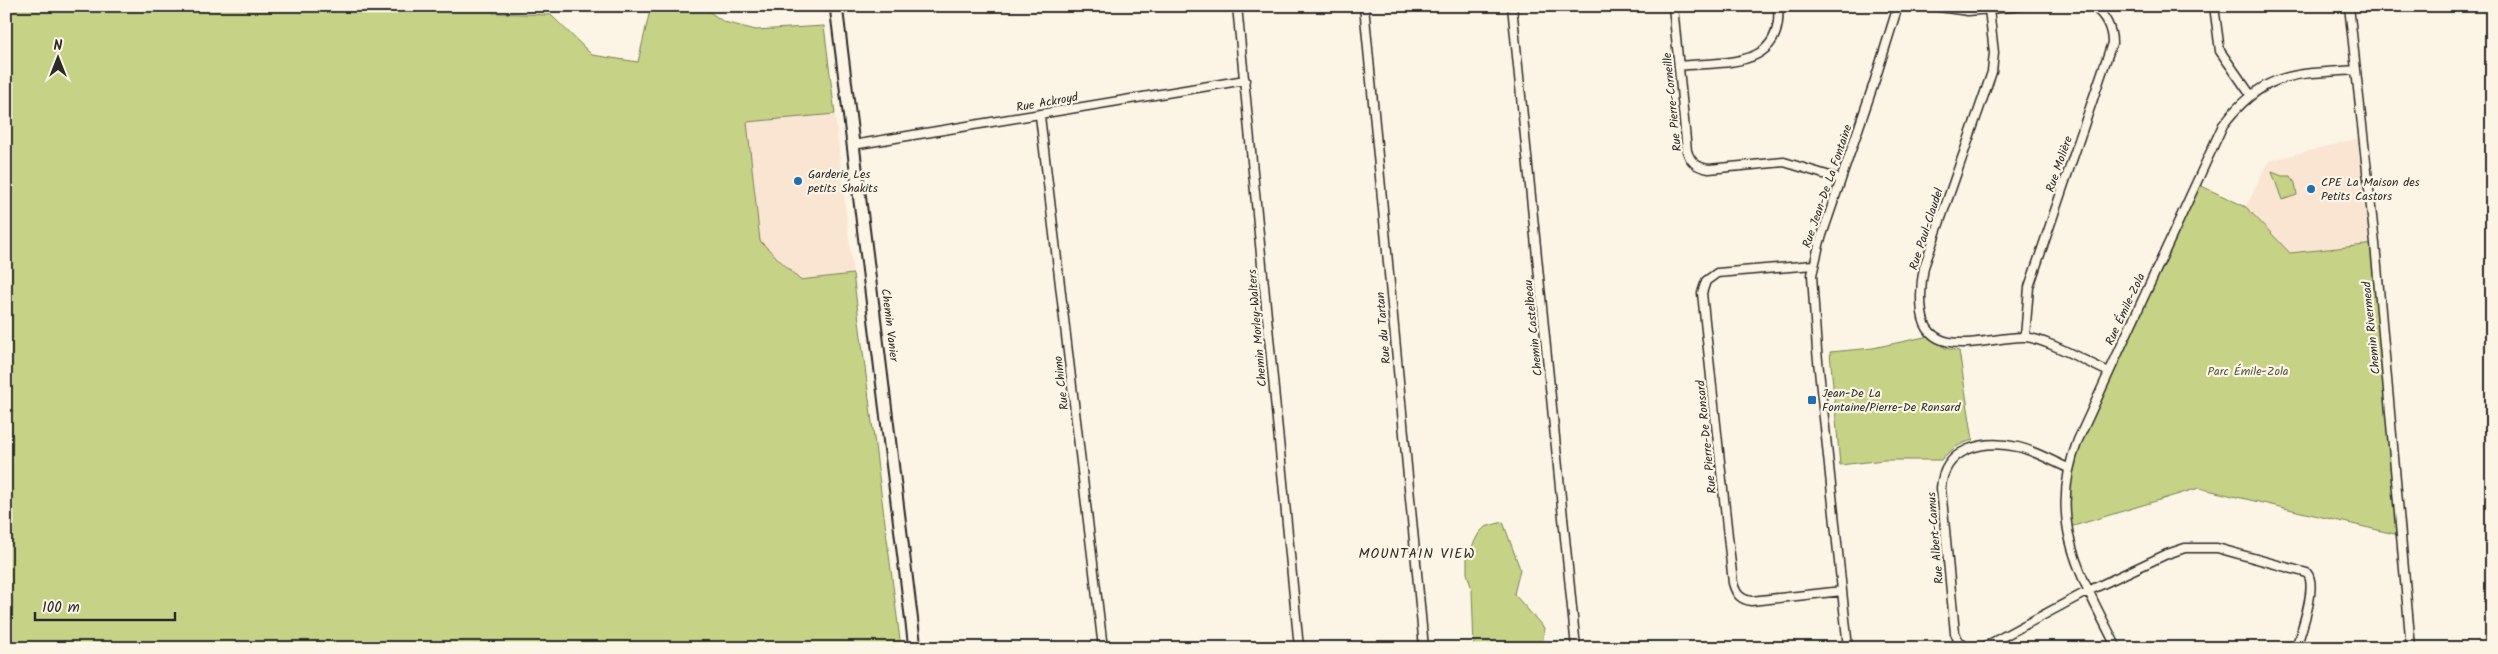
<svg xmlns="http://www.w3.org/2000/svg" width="2498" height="654" font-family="Kalam,sans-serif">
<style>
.built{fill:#fae5d2}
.green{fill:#c6d386;stroke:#787f58}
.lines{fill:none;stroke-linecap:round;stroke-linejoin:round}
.minor-casing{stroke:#2b2b2b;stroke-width:11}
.secondary-casing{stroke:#2b2b2b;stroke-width:15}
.minor{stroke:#fcf5e5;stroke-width:8}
.secondary{stroke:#fcf5e5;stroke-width:11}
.poi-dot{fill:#1f6fb2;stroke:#fcf5e5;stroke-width:2}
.labels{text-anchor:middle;stroke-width:4.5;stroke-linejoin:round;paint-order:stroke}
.street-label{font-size:12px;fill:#2b2b2b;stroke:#fcf5e5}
.poi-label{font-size:12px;fill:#2b2b2b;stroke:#fcf5e5;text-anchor:start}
.park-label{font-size:12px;fill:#525542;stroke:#fcf5e5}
.neighbourhood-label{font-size:14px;letter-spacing:1px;fill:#2b2b2b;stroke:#fcf5e5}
</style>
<rect width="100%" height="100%" fill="#fcf5e5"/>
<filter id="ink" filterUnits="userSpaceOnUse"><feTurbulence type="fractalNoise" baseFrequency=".02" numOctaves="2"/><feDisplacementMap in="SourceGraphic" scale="10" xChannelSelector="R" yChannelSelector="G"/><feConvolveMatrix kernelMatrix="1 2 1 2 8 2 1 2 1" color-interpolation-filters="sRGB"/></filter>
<g filter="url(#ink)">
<!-- built -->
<path class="built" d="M835,114L853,274L800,280L760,241L747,121Z
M2363,137L2375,244L2290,253L2246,207L2268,161Z"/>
<!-- green -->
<path class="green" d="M6,6H490L493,13L551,15L592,55L638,62L651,6H701L724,22L756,30L824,26L835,114L747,122L760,241L800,280L853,274L901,648H6Z
M2272,172L2282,176H2291L2295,183L2297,195L2282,200Z
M2195,183L2246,207L2290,253L2375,244L2403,536L2199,488L2067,528L2068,468Z
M1929,336L1945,348L1959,351L1973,440C1960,443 1950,450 1941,460H1884L1840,465L1830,352L1873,348Z
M1503,522L1520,569L1514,594L1544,628L1542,648H1474L1472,590L1467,573V556L1479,533L1485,527Z"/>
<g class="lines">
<defs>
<path id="minor" d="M1237,6L1299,648
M1364,6L1424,648
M1512,6L1576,648
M1673,6L1687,151C1691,163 1697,167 1709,169L1784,162L1840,179
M1932,6L1968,11L2021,6
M2214,6L2220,51L2250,94
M2349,6L2375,244L2411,648
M1989,9L1994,53L1992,72L1924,267C1921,282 1920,297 1922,313C1929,362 1992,336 2024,337C2045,338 2088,363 2109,372
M1679,66C1724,61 1784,70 1778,6
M1040,116L1103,648
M853,145L1245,80
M1813,265L1717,273L1706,281L1702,293L1733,583C1736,594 1740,599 1751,601L1842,591
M2025,337L2029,287L2112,43C2112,28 2105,14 2092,6
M1848,648L1817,351L1812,275L1820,241L1874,83L1898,6
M1966,648L1958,640L1955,633L1941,488C1944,448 1983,439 2018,447C2035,451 2052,461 2068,468
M1982,648L2088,591L2167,554L2185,548H2217L2307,573C2318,586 2301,631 2296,648
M2117,648C2081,576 2046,522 2078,440L2223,125C2264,71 2294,74 2356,70"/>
<path id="secondary" d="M836,6L915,648"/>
</defs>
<!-- minor casing -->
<use href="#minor" class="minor-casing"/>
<!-- secondary casing -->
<use href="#secondary" class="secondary-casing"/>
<!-- minor -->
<use href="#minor" class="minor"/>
<!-- secondary -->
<use href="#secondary" class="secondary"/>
</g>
</g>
<!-- markers -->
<g class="poi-dot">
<circle cx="798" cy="181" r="5"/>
<circle cx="2311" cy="189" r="5"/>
<rect x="1807" y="395" width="10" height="10" rx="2.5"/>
</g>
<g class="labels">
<!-- street labels -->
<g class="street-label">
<text transform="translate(1047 102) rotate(-10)" y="4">Rue Ackroyd</text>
<text transform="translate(1672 102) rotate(-96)" y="4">Rue Pierre-Corneille</text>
<text transform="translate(2059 164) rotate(-71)" y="4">Rue Molière</text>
<text transform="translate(1827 186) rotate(-71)" y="4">Rue Jean-De La Fontaine</text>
<text transform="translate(1926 229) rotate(-72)" y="4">Rue Paul-Claudel</text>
<text transform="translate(2125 309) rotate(-65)" y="4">Rue Émile-Zola</text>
<text transform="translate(890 325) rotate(83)" y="4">Chemin Vanier</text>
<text transform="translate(1257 328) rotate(-95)" y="4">Chemin Morley-Walters</text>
<text transform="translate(1383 328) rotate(-95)" y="4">Rue du Tartan</text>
<text transform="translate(1533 328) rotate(-96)" y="4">Chemin Castelbeau</text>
<text transform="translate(2371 328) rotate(-96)" y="4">Chemin Rivermead</text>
<text transform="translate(1061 383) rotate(-97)" y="4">Rue Chimo</text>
<text transform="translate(1706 437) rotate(-96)" y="4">Rue Pierre-De Ronsard</text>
<text transform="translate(1935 538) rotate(-95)" y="4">Rue Albert-Camus</text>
</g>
<!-- poi labels -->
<g class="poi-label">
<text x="808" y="178">Garderie Les<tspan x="808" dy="14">petits Shakits</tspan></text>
<text x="2321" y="186">CPE La Maison des<tspan x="2321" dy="14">Petits Castors</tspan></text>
<text x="1822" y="397">Jean-De La<tspan x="1822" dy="14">Fontaine/Pierre-De Ronsard</tspan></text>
</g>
<!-- park labels -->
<g class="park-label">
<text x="2248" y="375">Parc Émile-Zola</text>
</g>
<!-- neighbourhood labels -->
<g class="neighbourhood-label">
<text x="1417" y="558">MOUNTAIN VIEW</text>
</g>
</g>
<!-- margin -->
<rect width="2498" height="654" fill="none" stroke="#fcf5e5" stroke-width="25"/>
<rect x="12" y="12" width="2473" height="629" fill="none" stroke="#2b2b2b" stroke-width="2" filter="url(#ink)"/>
<!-- north arrow -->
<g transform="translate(58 58)" stroke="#fcf5e5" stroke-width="4" paint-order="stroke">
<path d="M0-4L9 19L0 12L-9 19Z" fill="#2b2b2b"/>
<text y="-8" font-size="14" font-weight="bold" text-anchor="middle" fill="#2b2b2b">N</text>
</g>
<!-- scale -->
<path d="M35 612v8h140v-8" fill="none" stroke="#2b2b2b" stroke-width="2.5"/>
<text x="42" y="612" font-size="15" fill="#2b2b2b" stroke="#fcf5e5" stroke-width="4" paint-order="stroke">100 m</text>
</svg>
